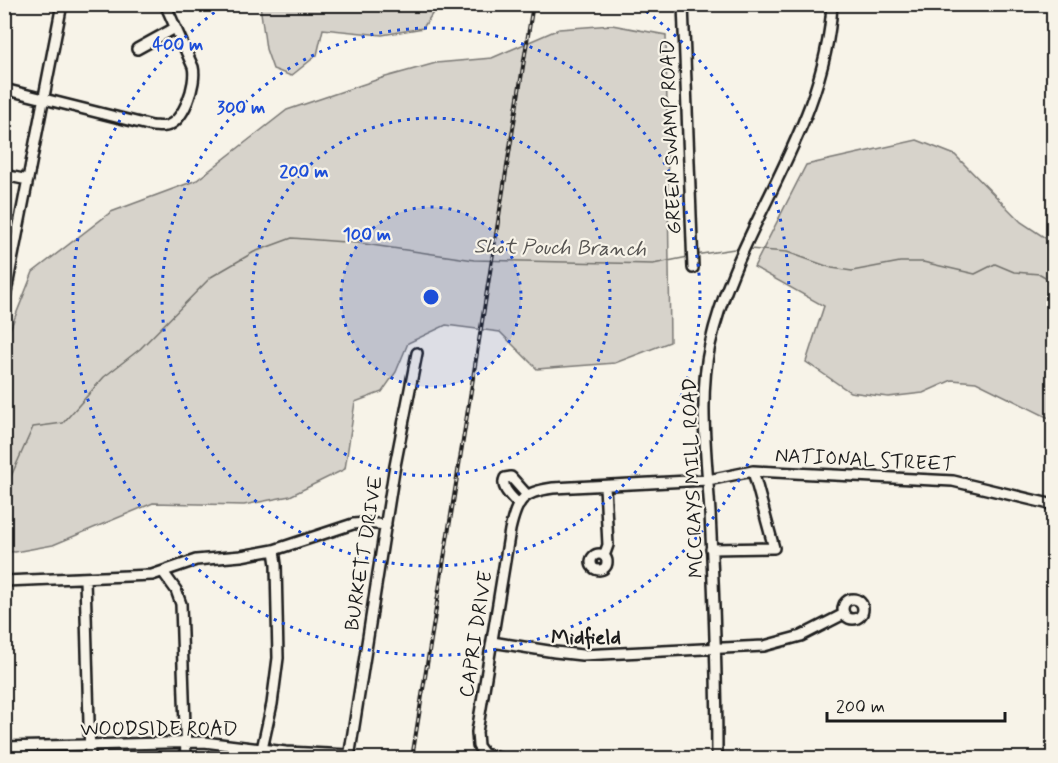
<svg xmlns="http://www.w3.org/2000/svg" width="1058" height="763" font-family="Mynerve,sans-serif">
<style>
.green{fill:#d7d3cb;stroke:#7a7874;stroke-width:1.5}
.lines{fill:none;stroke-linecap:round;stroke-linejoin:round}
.stream{stroke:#72716c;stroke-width:1.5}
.minor-casing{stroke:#1c1c1c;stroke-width:14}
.minor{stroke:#f7f3e8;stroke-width:9}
.rail-casing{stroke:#1c1c1c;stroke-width:4}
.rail{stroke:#f7f3e8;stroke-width:1.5;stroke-dasharray:4.5;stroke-linecap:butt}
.ring{fill:none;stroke:#1d4ed8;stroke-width:3;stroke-dasharray:3 6}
.labels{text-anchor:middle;stroke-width:4.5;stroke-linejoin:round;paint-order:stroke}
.street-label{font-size:20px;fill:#1c1c1c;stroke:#f7f3e8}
.water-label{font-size:21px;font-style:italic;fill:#565452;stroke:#f7f3e8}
.neighbourhood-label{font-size:21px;font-weight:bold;fill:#1c1c1c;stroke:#f7f3e8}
.centre{fill:#1d4ed8;stroke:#f7f3e8;stroke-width:3}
.ring-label{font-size:18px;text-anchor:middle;font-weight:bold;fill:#1d4ed8;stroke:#f7f3e8;stroke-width:4.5;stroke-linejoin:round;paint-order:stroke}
</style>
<rect width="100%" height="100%" fill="#f7f3e8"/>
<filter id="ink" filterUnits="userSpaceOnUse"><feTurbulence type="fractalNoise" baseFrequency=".0167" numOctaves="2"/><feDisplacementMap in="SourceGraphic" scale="12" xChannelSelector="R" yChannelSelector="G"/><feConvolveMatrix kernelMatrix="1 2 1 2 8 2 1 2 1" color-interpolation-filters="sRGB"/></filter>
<g filter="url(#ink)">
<!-- green -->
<path class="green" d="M260,5V4L438,5L423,28L382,35L323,29L317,55L291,76L273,69L266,49Z
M612,25L666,35L670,342L615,363L537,369L500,332L446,325L408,343L396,372L382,392L355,402L345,469L290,496L244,505L153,503L53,545L15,552L5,551V339L7,337L33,272L111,212L197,180L287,110L382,78L436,63L492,58L559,29Z
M917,140L955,155L1021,222L1053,243V420L976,382L952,380L923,393L888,397L850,392L806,362L824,306L754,267L806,165Z"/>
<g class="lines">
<!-- stream -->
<path class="stream" d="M749,249L787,252L832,268L852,271L900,262H923L975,274L995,264L1014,272L1040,274L1054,282
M695,255L741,248
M4,492L33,427L63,423L104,377L140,349L211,277L254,252L292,238L358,243L474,260L653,264L688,257"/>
<defs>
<path id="minor" d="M683,4L693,268
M137,49L175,28
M4,89L152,126C156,126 162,127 166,126C184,122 197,83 193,67L165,4
M4,175L28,180
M4,302L62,4
M519,505C512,497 500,488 505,478L511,477L527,495
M711,549L774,548L753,471
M591 562a8 8 0 1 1 16 0a8 8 0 1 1-16 0Z
M604,556L608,545L605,486
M163,572L176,590L181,604L186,758
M85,579L90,758
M4,581L152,575L196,560L241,556L274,550L353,524L366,523L386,525
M843 609a10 10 0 1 1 20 0a10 10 0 1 1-20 0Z
M492,642L555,652L582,655L764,646L801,636L844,614
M4,747L204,742L286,752L349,755
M262,749L272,704L278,658L276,565L274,550
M349,758L394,471L417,353
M499,758L484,754L478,746L477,732L510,530C517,500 522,492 553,488L708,480L753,471L953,481L1054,505
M717,758C717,676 714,595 710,513C707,459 698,397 710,345C736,226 826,130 832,4"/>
</defs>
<!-- minor casing -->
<use href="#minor" class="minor-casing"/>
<!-- minor -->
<use href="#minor" class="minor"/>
<defs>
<path id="rail" d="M412,758L533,4"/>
</defs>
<!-- rail casing -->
<use href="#rail" class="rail-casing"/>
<!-- rail -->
<use href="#rail" class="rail"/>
</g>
</g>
<!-- distance rings -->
<circle cx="431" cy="297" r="90" fill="#1d4ed8" fill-opacity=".12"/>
<g class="ring">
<circle cx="431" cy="297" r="90"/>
<circle cx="431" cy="297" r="179"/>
<circle cx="431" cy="297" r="269"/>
<path d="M639 6A358 358 0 1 1 223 6"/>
</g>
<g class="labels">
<!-- street labels -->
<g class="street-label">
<text transform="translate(670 137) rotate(-92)" y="7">GREEN SWAMP ROAD</text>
<text transform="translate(865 459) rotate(3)" y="7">NATIONAL STREET</text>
<text transform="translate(692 478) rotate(-92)" y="7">MCCRAYS MILL ROAD</text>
<text transform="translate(363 553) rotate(-81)" y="7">BURKETT DRIVE</text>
<text transform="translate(475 634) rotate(-81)" y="7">CAPRI DRIVE</text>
<text x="159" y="735">WOODSIDE ROAD</text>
</g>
<!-- water labels -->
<g class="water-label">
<text transform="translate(560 247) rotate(1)" y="7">Shot Pouch Branch</text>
</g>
<!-- neighbourhood labels -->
<g class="neighbourhood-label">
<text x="586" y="644">Midfield</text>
</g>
</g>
<circle cx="431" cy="297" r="9" class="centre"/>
<g class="ring-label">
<text x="178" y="50">400 m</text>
<text x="241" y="113">300 m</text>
<text x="304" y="177">200 m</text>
<text x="367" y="240">100 m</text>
</g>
<!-- margin -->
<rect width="1058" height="763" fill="none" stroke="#f7f3e8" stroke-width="24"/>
<rect x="12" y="12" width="1034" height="739" fill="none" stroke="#1c1c1c" stroke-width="2" filter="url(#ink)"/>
<!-- scale -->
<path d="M827 712v9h178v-9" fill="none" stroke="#1c1c1c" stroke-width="3"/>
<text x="836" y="712" font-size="18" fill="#1c1c1c" stroke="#f7f3e8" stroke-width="4.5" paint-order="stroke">200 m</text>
</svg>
